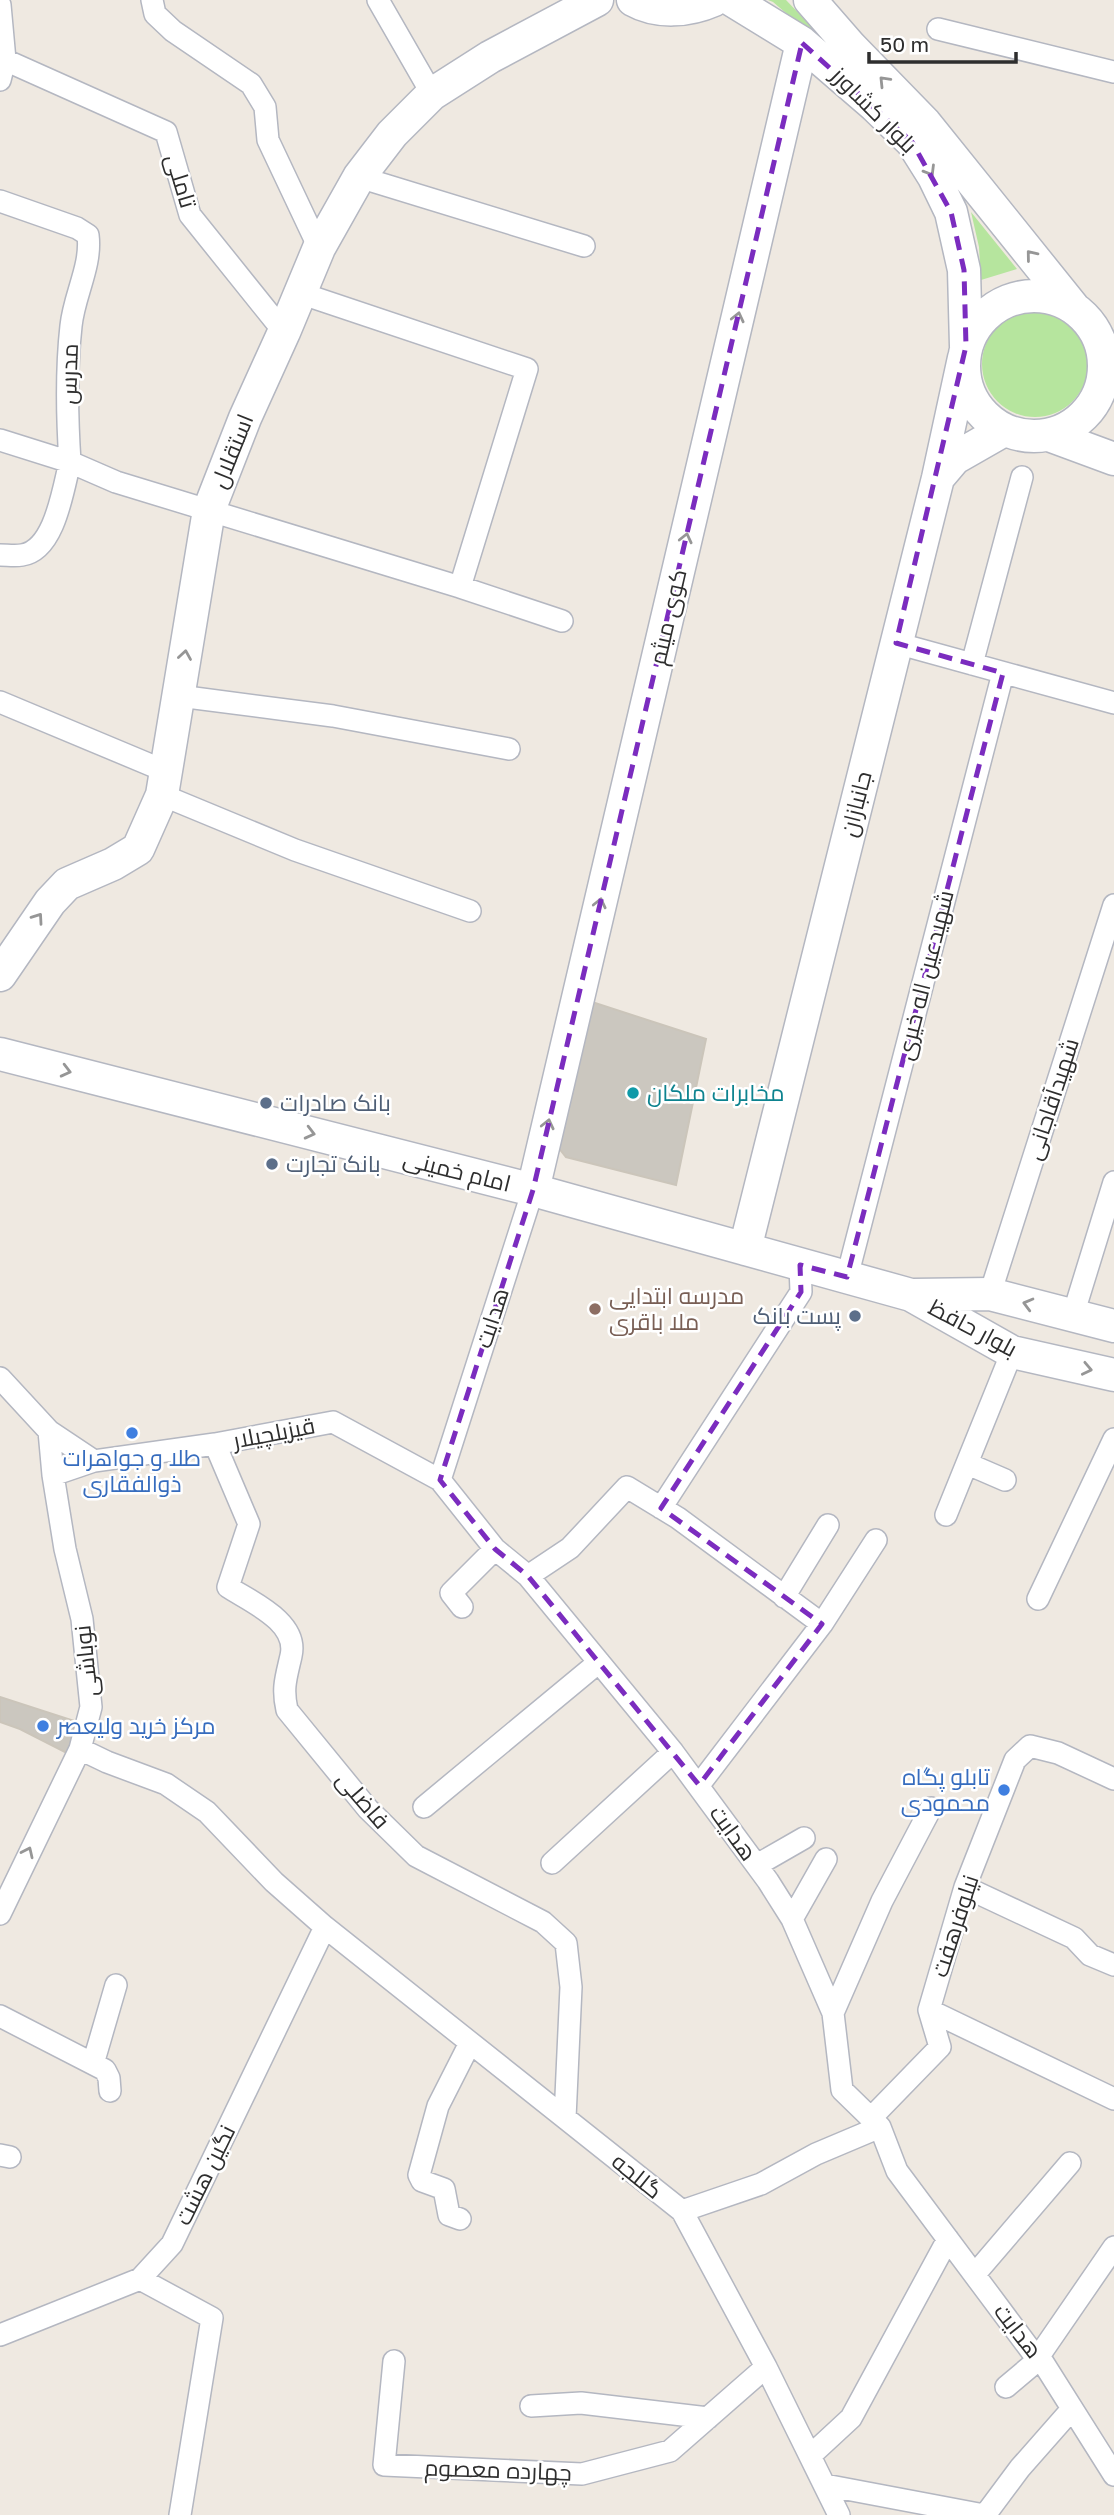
<svg xmlns="http://www.w3.org/2000/svg" width="1114" height="2515" font-family="'Golos Text',Cairo,sans-serif">
<style>
.green{fill:#b6e59e}
.building{fill:#cbc7bf;stroke:#cbc5ba;stroke-width:2}
.lines{fill:none;stroke-linecap:round;stroke-linejoin:round}
.street-casing{stroke:#b4b7c1;stroke-width:24}
.secondary-casing{stroke:#b4b7c1;stroke-width:35}
.street{stroke:#fff;stroke-width:21}
.secondary{stroke:#fff;stroke-width:32}
.oneway{stroke:#969696}
.marked{fill:none;stroke:#7b2cbf;stroke-width:5;stroke-dasharray:14 9;stroke-linejoin:round}
.culture-dot{fill:#0f9aa8;stroke:#fff;stroke-width:2.5}
.service-dot{fill:#5c6f8a;stroke:#fff;stroke-width:2.5}
.education-dot{fill:#8d6e63;stroke:#fff;stroke-width:2.5}
.shop-dot{fill:#3f7fe0;stroke:#fff;stroke-width:2.5}
.labels{text-anchor:middle;stroke-width:5;stroke-linejoin:round;paint-order:stroke}
.street-label{font-size:23px;fill:#2e2e2e;stroke:#fff}
.culture-label{font-size:23px;fill:#0d838f;stroke:#fff;text-anchor:start}
.service-label{font-size:23px;fill:#4e5e75;stroke:#fff;text-anchor:start}
.education-label{font-size:23px;fill:#785e54;stroke:#fff;text-anchor:start}
.shop-label{font-size:23px;fill:#366cbe;stroke:#fff}
</style>
<rect width="100%" height="100%" fill="#efe9e1"/>
<!-- green -->
<path class="green" d="M768,0H786L855,72L773,2Z
M971,212L1017,269L981,280L979,247Z
M982 364a53 53 0 1 1 106 0a53 53 0 1 1-106 0Z"/>
<!-- building -->
<path class="building" d="M592,1002L706,1039L676,1185L566,1157L558,1147Z
M0,1697L77,1722L67,1753L20,1729L0,1722Z"/>
<g class="lines">
<defs>
<path id="street" d="M152,0L155,14L173,31L251,84L265,107L268,140L319,248
M378,0L432,94
M0,5L5,60L0,80
M938,29L1114,72
M5,60L166,132L190,215L284,332
M359,177L584,246
M0,201L77,228L88,235C92,266 74,295 71,326C66,371 67,417 70,462L116,482L460,587L527,369L300,293
M0,440L70,462C63,489 55,550 22,555C15,556 7,555 0,555
M460,587L562,621
M896,643L1114,703
M972,664L1022,477
M179,696L333,716L509,749
M0,702L165,771
M162,795L295,850L470,911
M533,1190L440,1480L495,1549L528,1576L673,1752L768,1881L792,1919L833,2013L842,2090L880,2127L897,2171L1038,2360L1039,2356L1114,2475
M847,1277L1003,673
M990,1294L1114,905
M1073,1315L1114,1182
M0,1378L49,1431L94,1461L53,1475
M215,1444L249,1524L228,1587C251,1602 299,1622 291,1656C286,1678 282,1688 287,1710L368,1809L416,1856L543,1922L566,1943L571,1987L565,2118
M94,1461L215,1444L333,1422L440,1480
M968,1464L1005,1480
M661,1508L801,1292L800,1265
M946,1515L1012,1352
M528,1576L570,1548L627,1487L678,1518L822,1624
M784,1597L828,1525
M1038,1599L1114,1439
M462,1607L451,1593L495,1549
M80,1749L107,1762L166,1784L207,1812L274,1882L325,1927L682,2211L766,2367L839,2515
M699,1785L822,1624L876,1540
M424,1807L599,1662
M552,1863L673,1752
M757,1865L804,1838
M965,1887L1074,1938L1090,1955L1114,1965
M0,1914L80,1749L91,1707L82,1619L65,1549L53,1475L49,1431
M792,1919L826,1859
M929,2010L1114,2099
M833,2013L882,1901L931,1808
M0,2016L105,2070L109,2078L110,2091
M93,2064L116,1985
M871,2118L940,2047L929,2010L965,1887L1015,1760L1030,1746L1058,1753L1114,1779
M0,2155L10,2157
M682,2211L761,2184L816,2154L880,2127
M460,2219L449,2215L444,2189L422,2181L419,2175L438,2106L470,2043
M975,2274L1070,2163
M140,2279L212,2318L180,2515
M0,2335L140,2279L172,2244L325,1927
M1039,2356L1114,2247
M394,2361L384,2465L582,2474L670,2451L766,2367
M1006,2387L1038,2360
M531,2406L581,2403L708,2418
M811,2455L851,2418L948,2239
M825,2485L984,2515
M985,2515L1020,2468L1072,2409"/>
<path id="secondary" d="M633,0C658,14 689,11 714,0
M732,0L802,43L875,106L912,142L934,177L951,212L964,270L966,346
M810,0L851,47L925,123L1073,307
M964 366a70 70 0 1 1 140 0a70 70 0 1 1-140 0Z
M1049,435L1114,459
M938,478L955,458L1004,430
M0,975L50,902L67,884L113,864L138,849L162,795L209,510L245,418L284,332L319,248L359,177L392,134L432,94L490,57L597,0
M0,1054L533,1190L911,1295L1012,1352L1114,1375
M533,1190L802,43
M745,1249L938,478L964,358
M913,1295L990,1294L1114,1326"/>
</defs>
<!-- street casing -->
<use href="#street" class="street-casing"/>
<!-- secondary casing -->
<use href="#secondary" class="secondary-casing"/>
<!-- street -->
<use href="#street" class="street"/>
<!-- secondary -->
<use href="#secondary" class="secondary"/>
</g>
<!-- one-way arrows -->
<defs><path id="oneway-chevron" d="M-2-3.5L2.5 0L-2 3.5" fill="none" stroke-width="1.6" stroke-linecap="round" stroke-linejoin="round" transform="scale(1.75)"/></defs>
<g class="oneway">
<use href="#oneway-chevron" transform="translate(884 81) rotate(-134)"/>
<use href="#oneway-chevron" transform="translate(930 171) rotate(59)"/>
<use href="#oneway-chevron" transform="translate(1031 255) rotate(-129)"/>
<use href="#oneway-chevron" transform="translate(738 317) rotate(-77)"/>
<use href="#oneway-chevron" transform="translate(686 538) rotate(-77)"/>
<use href="#oneway-chevron" transform="translate(185 655) rotate(-81)"/>
<use href="#oneway-chevron" transform="translate(600 903) rotate(-77)"/>
<use href="#oneway-chevron" transform="translate(38 918) rotate(-55)"/>
<use href="#oneway-chevron" transform="translate(66 1071) rotate(14)"/>
<use href="#oneway-chevron" transform="translate(548 1124) rotate(-77)"/>
<use href="#oneway-chevron" transform="translate(310 1133) rotate(14)"/>
<use href="#oneway-chevron" transform="translate(1028 1304) rotate(-165)"/>
<use href="#oneway-chevron" transform="translate(1087 1369) rotate(12)"/>
<use href="#oneway-chevron" transform="translate(28 1852) rotate(-65)"/>
</g>
<!-- marked area -->
<path class="marked" d="M802,43L912,142L951,212L964,270L966,346L896,643L1003,673L847,1277L800,1265L801,1292L661,1508L822,1624L699,1785L528,1576L495,1549L440,1480L533,1190Z"/>
<!-- markers -->
<circle class="culture-dot" cx="633" cy="1093" r="7"/>
<g class="service-dot">
<circle cx="266" cy="1103" r="7"/>
<circle cx="272" cy="1164" r="7"/>
<circle cx="855" cy="1316" r="7"/>
</g>
<circle class="education-dot" cx="595" cy="1309" r="7"/>
<g class="shop-dot">
<circle cx="132" cy="1433" r="7"/>
<circle cx="43" cy="1726" r="7"/>
<circle cx="1004" cy="1790" r="7"/>
</g>
<g class="labels">
<!-- street labels -->
<g class="street-label">
<text transform="translate(874 110) rotate(45)" y="8">بلوار کشاورز</text>
<text transform="translate(181 181) rotate(73)" y="8">تاملی</text>
<text transform="translate(69 374) rotate(-88)" y="8">مدرس</text>
<text transform="translate(232 451) rotate(-68)" y="8">استقلال</text>
<text transform="translate(668 617) rotate(-77)" y="8">کوی میثم</text>
<text transform="translate(856 804) rotate(-76)" y="8">جانبازان</text>
<text transform="translate(925 975) rotate(-76)" y="8">شهیدعین اله خیری</text>
<text transform="translate(1052 1099) rotate(-72)" y="8">شهیدآقاجانی</text>
<text transform="translate(457 1171) rotate(14)" y="8">امام خمینی</text>
<text transform="translate(492 1318) rotate(-72)" y="8">هدایت</text>
<text transform="translate(973 1328) rotate(28)" y="8">بلوار حافظ</text>
<text transform="translate(274 1433) rotate(-11)" y="8">قیزیلچیلار</text>
<text transform="translate(86 1661) rotate(-96)" y="8">نوباشی</text>
<text transform="translate(363 1800) rotate(49)" y="8">فاضلی</text>
<text transform="translate(733 1833) rotate(54)" y="8">هدایت</text>
<text transform="translate(955 1926) rotate(-72)" y="8">نیلوفرهفت</text>
<text transform="translate(205 2175) rotate(-64)" y="8">نگین هشت</text>
<text transform="translate(637 2176) rotate(39)" y="8">گللجه</text>
<text transform="translate(1018 2331) rotate(52)" y="8">هدایت</text>
<text transform="translate(498 2470) rotate(2)" y="8">چهارده معصوم</text>
</g>
<!-- culture labels -->
<g class="culture-label">
<text x="647" y="1101">مخابرات ملکان</text>
</g>
<!-- service labels -->
<g class="service-label">
<text x="280" y="1111">بانک صادرات</text>
<text x="286" y="1172">بانک تجارت</text>
<text x="841" y="1324" text-anchor="end">پست بانک</text>
</g>
<!-- education labels -->
<g class="education-label">
<text x="609" y="1304">مدرسه ابتدایی<tspan x="609" dy="26">ملا باقری</tspan></text>
</g>
<!-- shop labels -->
<g class="shop-label">
<text x="132" y="1466">طلا و جواهرات<tspan x="132" dy="26">ذوالفقاری</tspan></text>
<text x="57" y="1734" text-anchor="start">مرکز خرید ولیعصر</text>
<text x="990" y="1785" text-anchor="end">تابلو پگاه<tspan x="990" dy="26">محمودی</tspan></text>
</g>
</g>
<!-- scale -->
<path d="M869 52v10h147v-10" fill="none" stroke="#2e2e2e" stroke-width="3.5"/>
<text x="880" y="52" font-size="21" fill="#2e2e2e" stroke="#ffffff" stroke-width="5" paint-order="stroke">50 m</text>
</svg>
